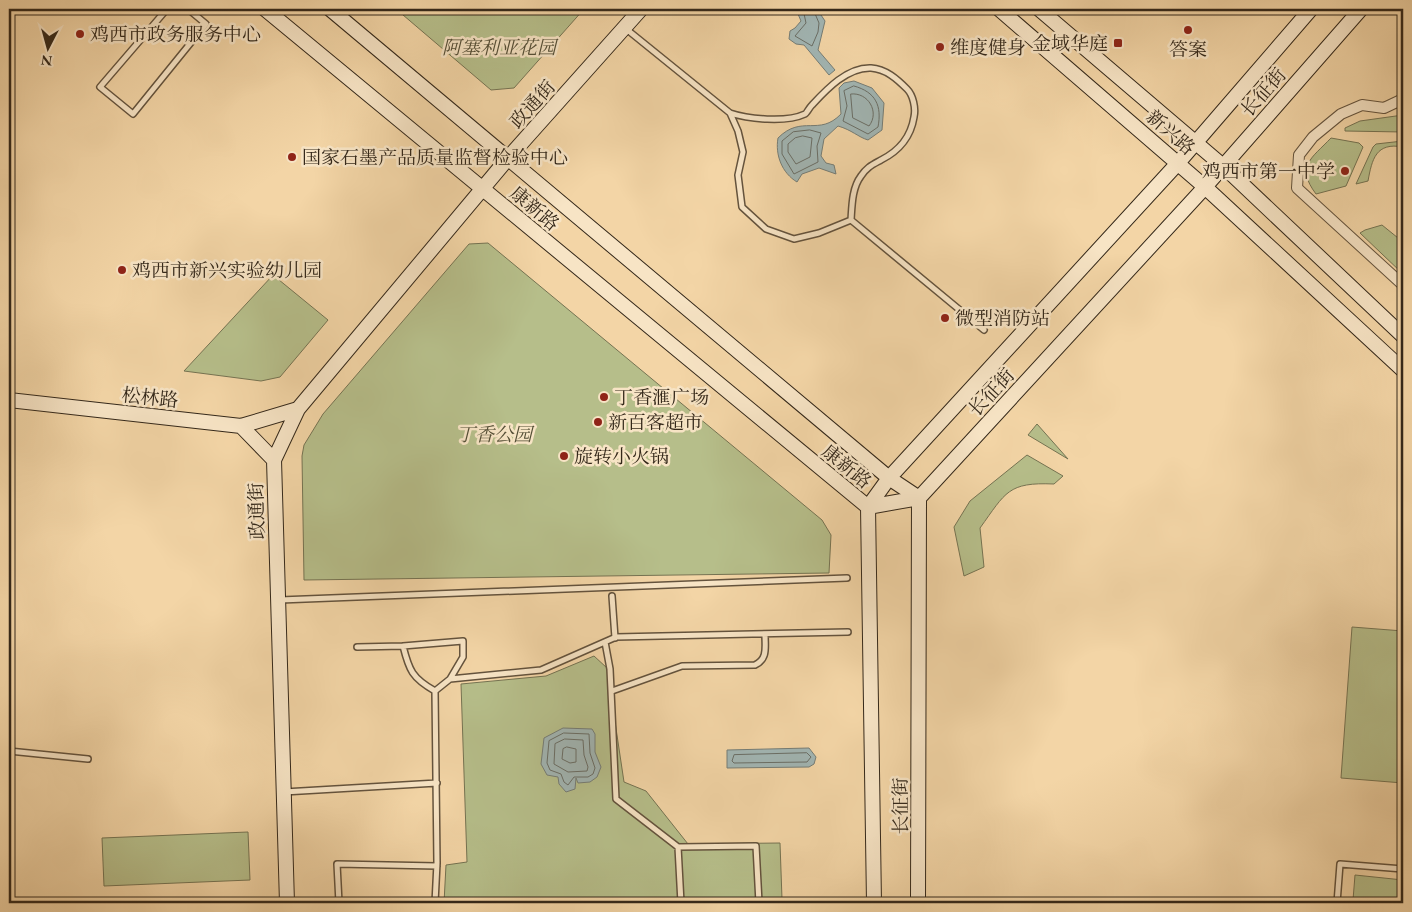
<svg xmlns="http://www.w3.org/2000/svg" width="1412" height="912" font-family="'EB Garamond','Noto Serif SC',serif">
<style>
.green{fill:#b6be8a;stroke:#757352}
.water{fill:#a1b5b3;stroke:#757d76}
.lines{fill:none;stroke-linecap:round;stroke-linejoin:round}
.shore{stroke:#6a6e66;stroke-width:1}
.lane-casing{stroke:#64533d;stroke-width:8}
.street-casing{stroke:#64533d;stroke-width:12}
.secondary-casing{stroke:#34281a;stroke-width:16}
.lane{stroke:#f7e4c5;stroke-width:5}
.street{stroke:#f7e4c5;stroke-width:10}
.secondary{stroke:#f7e4c5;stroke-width:14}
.poi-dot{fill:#8f2418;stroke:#f7e4c5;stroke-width:2}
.labels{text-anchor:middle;stroke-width:5;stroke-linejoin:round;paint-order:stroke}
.poi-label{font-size:19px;fill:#34281a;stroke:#f7e4c5;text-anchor:start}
.park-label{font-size:19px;font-style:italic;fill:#544e36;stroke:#f7e4c5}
.street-label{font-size:19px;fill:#34281a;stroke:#f7e4c5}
</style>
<rect width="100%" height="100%" fill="#f3d5a6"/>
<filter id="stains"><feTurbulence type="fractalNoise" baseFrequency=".004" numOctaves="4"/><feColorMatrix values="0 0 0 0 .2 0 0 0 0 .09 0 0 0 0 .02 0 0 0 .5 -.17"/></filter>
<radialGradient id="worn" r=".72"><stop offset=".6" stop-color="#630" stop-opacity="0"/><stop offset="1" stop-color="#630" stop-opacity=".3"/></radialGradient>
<!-- green -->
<path class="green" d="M396,9H584L514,88L491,90Z
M1403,115V132L1345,131V128L1360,121Z
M1331,138L1359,143L1363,147L1346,186L1316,194C1295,166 1312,158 1331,138Z
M1403,141V147C1376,142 1372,159 1368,181L1356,184L1373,147L1376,144Z
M1382,225L1403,242V274L1360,233L1365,230Z
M488,243L822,520L831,535L829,573L304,580L302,456L304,445L323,414L469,244Z
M273,275L328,320L280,377L261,381L184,371Z
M1037,424L1068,459L1028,435Z
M1027,455L1063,476L1054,484C1008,482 1006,492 980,528L984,567L964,576L954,527L970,501Z
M1352,627L1403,631V783L1341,778Z
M594,656L607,668L624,782L646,791L688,844L780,843L782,899L681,903H444L446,865L467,862L461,684L546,676Z
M248,832L250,880L104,886L102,838Z
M1355,875L1403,880V903L1353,900Z"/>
<!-- water -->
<path class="water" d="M799,9H817L825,21L818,50L835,70L829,75L804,45L796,44L789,39L790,31L795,28L801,21L798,14Z
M854,81L872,88L884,103L882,130L868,140C858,137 852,130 838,126L824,139L821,156L826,163L834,165L836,174L819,168L802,174L797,182C782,173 775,155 778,138C802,114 819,137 841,114L839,88L844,83Z
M563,728L592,729L595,734V752L601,767L597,777L590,782L578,783L576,778L575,789L566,792L559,784L558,777L547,775L541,764L544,738Z
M809,748L816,757L814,764L809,767L727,768V750Z"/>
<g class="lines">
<!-- shore -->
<path class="shore" d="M803,9L806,23L795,36L812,46L818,32L819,23L813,9
M854,86C876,92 882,106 878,127L868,134L843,121L847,106L844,91Z
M851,94C868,92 880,112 869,126L853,118Z
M810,130L821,133L817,146L818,162L794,174L782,154V141L793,132Z
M803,136L812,138L810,157L796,164L788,152V144L795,138Z
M564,733L589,734L590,753L595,768L593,774L588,777H574L568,785L564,782L561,774L550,770L547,763L549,741Z
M565,739L583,740L584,755L588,767L587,771L568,772L554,764L555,744Z
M567,747L576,749V762L570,763L562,759L563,749Z
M807,753L811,757L807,762L734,763L732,761L734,755Z"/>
<defs>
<path id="lane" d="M167,9L100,87L133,114L206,24L188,9
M625,28L730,113C748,119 786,123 805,114C807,113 809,108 812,105C826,90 847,67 871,68C886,69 897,79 907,89C913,95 916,108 914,117C911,136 899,151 881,160C872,165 867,167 861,176C852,188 852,205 851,220L819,233L794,239L766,229L742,207L738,175L743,152L738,131L730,113
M851,220L984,330
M612,596L615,638
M280,600L847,578
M605,642L610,669L616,799L678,847L756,846L759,903
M403,646L463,641V657L450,679
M357,647L403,646C409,670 412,678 435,691
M612,691L682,666L755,665C768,659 765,647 765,635
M9,751L88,759
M284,792L437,783
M678,847L681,903
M339,903L337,864L437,866
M435,903L437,863L435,691L450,679L541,670L616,637L848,632
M1337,903L1340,864L1403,869"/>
<path id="street" d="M1403,99L1384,108L1362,105L1341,114L1313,137L1299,155L1297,188L1403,285"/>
<path id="secondary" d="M265,9L868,507L919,498
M330,9L889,478L919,498
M999,9L1205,187L1403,370
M1039,9L1223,166L1403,336
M9,400L241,426L274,460
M241,426L298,409
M287,903L274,460L298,409L509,157L641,9
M874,903L868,507L889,478L1178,163L1311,9
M918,903L919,498L1205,187L1361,9"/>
</defs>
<!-- lane casing -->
<use href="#lane" class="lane-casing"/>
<!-- street casing -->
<use href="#street" class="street-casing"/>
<!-- secondary casing -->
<use href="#secondary" class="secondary-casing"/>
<!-- lane -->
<use href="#lane" class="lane"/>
<!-- street -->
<use href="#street" class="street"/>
<!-- secondary -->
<use href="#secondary" class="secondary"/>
</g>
<!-- markers -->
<g class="poi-dot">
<circle cx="1188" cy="30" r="5"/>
<circle cx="80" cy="34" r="5"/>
<rect x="1113" y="38" width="10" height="10" rx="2.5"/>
<circle cx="940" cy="47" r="5"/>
<circle cx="292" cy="157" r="5"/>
<circle cx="1345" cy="171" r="5"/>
<circle cx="122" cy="270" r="5"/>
<circle cx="945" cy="318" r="5"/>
<circle cx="604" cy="397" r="5"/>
<circle cx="598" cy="422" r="5"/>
<circle cx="564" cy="456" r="5"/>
</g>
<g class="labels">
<!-- poi labels -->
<g class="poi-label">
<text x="90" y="41">鸡西市政务服务中心</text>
<text x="1108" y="50" text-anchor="end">金域华庭</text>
<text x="950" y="54">维度健身</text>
<text x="1188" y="56" text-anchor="middle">答案</text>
<text x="302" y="164">国家石墨产品质量监督检验中心</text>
<text x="1335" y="178" text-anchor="end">鸡西市第一中学</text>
<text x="132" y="277">鸡西市新兴实验幼儿园</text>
<text x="955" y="325">微型消防站</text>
<text x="614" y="404">丁香滙广场</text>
<text x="608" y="429">新百客超市</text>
<text x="574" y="463">旋转小火锅</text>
</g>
<!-- park labels -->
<g class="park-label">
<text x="499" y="54">阿塞利亚花园</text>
<text x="494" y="441">丁香公园</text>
</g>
<!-- street labels -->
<g class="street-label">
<text transform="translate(1263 92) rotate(-49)" y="7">长征街</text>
<text transform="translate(532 104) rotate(-48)" y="7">政通街</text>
<text transform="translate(1171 132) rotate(41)" y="7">新兴路</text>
<text transform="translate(535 208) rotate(40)" y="7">康新路</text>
<text transform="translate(991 392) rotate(-47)" y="7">长征街</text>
<text transform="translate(150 397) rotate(6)" y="7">松林路</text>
<text transform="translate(847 466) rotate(39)" y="7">康新路</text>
<text transform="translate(256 511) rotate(-92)" y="7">政通街</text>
<text transform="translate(900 806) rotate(-90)" y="7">长征街</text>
</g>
</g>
<!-- margin -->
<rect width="1412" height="912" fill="none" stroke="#f3d5a6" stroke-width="30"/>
<rect x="10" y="10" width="1392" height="892" fill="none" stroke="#34281a" stroke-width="2.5"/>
<rect x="15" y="15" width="1382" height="882" fill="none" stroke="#34281a"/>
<!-- north arrow -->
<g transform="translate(48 48) rotate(186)" stroke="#f7e4c5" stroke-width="4" paint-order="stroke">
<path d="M0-4L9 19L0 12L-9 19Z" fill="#34281a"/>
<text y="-8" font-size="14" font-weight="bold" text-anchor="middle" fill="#34281a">N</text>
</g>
<rect width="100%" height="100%" filter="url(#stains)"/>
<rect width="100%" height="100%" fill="url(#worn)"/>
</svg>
